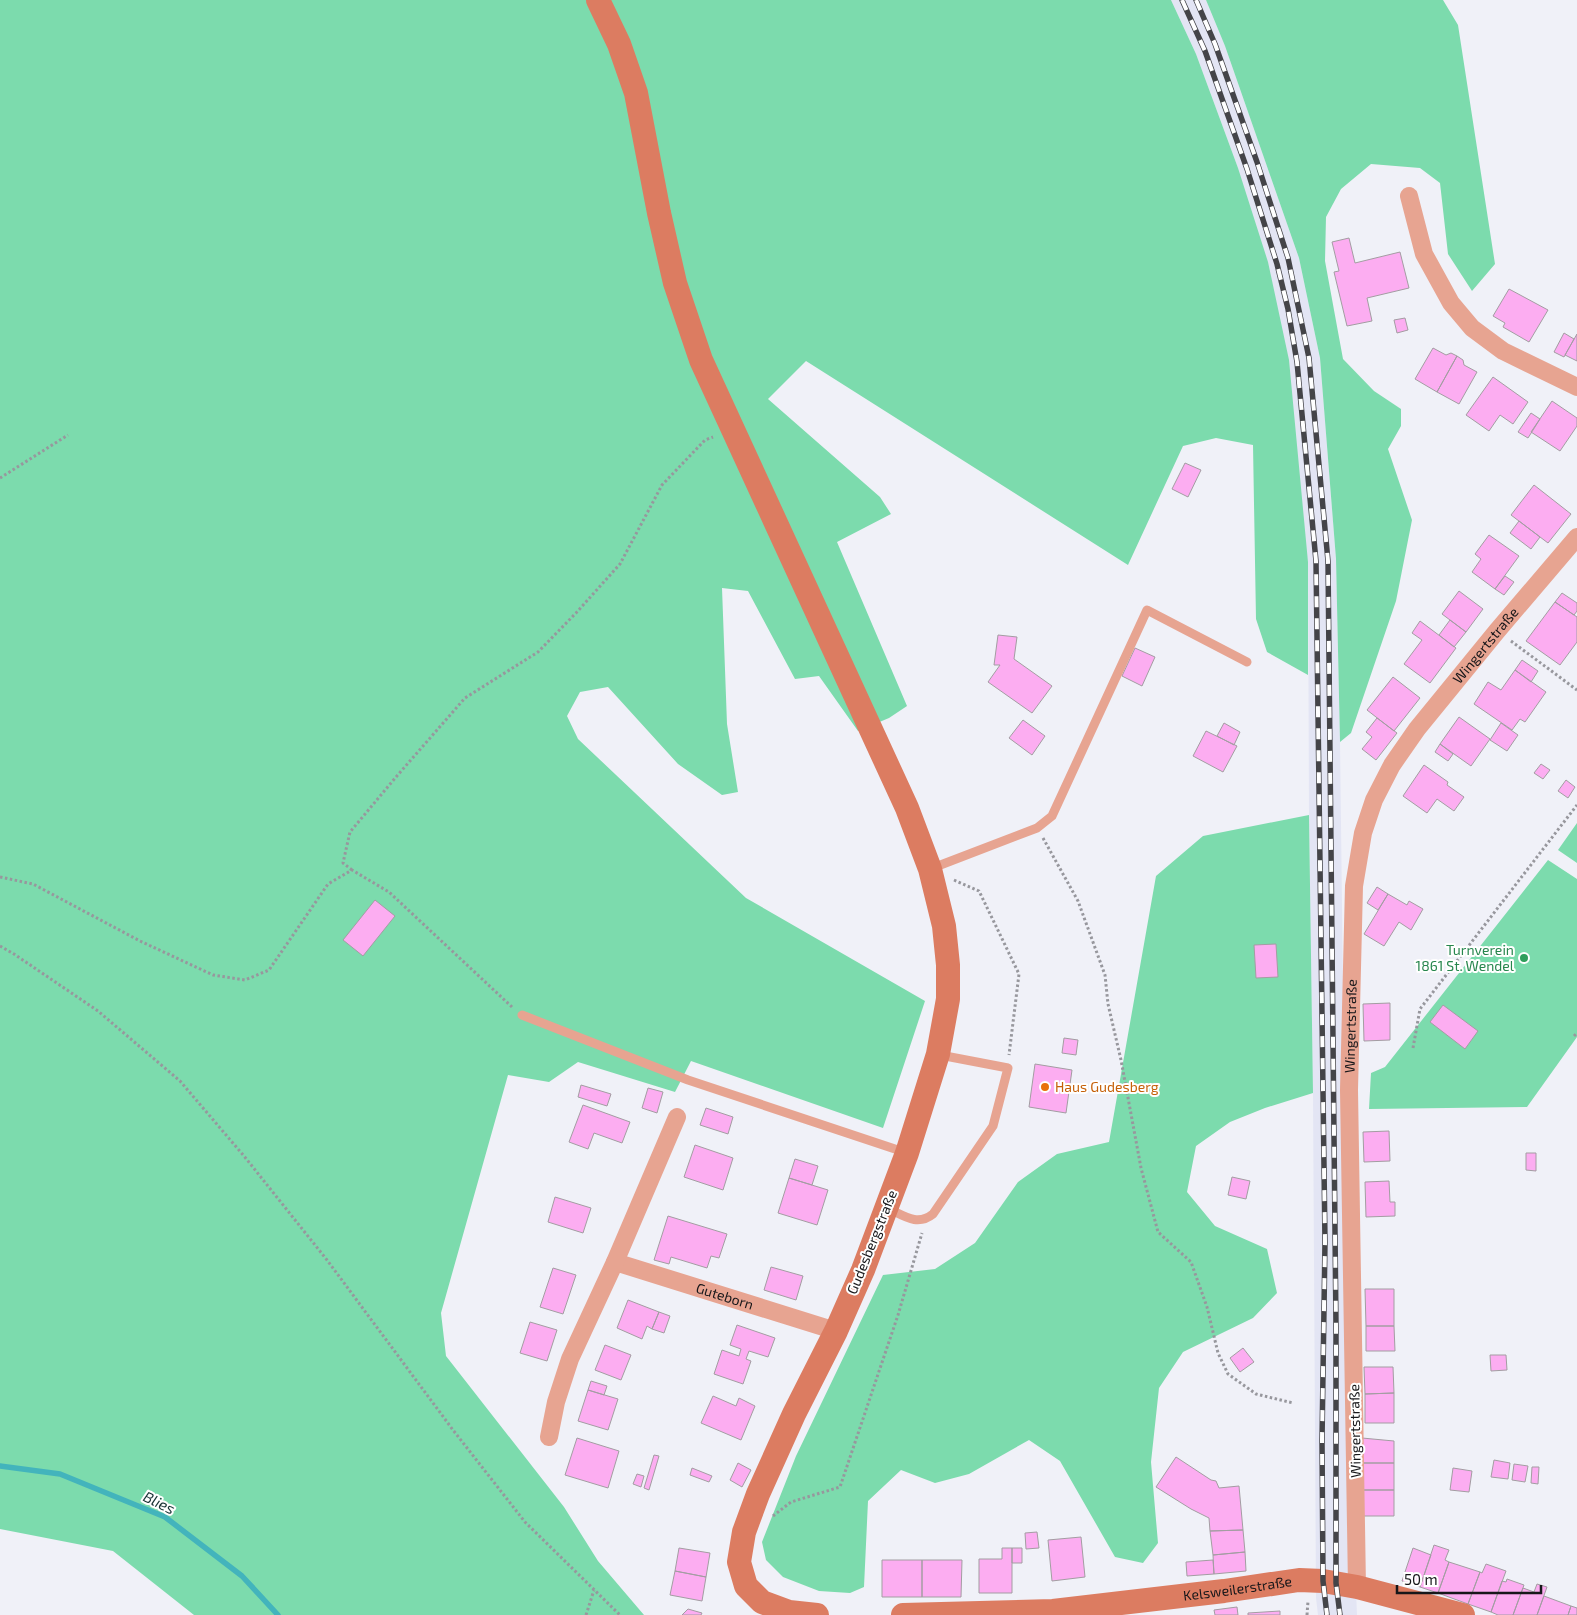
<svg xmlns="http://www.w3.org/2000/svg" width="1577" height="1615" font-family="'Exo 2',sans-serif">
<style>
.built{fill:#e3e5f4}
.green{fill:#7cdbad}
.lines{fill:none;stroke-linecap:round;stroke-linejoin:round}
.stream{stroke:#43b4bc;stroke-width:5.5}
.building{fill:#fcadf1;stroke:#a39da2}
.path{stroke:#97979d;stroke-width:3;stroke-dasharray:2.5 2.5;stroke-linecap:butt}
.lane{stroke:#e7a491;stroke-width:9}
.street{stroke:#e7a491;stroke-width:18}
.secondary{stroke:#dc7c61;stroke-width:24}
.rail-casing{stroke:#444448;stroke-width:5.5}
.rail{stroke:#fff;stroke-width:4;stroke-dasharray:11;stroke-linecap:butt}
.leisure-dot{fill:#2e9e5b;stroke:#fff;stroke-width:2}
.food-dot{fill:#e8710a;stroke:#fff;stroke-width:2}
.labels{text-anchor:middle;stroke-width:4;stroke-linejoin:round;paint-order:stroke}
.street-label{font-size:14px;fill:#17171a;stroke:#fff}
.leisure-label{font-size:14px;fill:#27864d;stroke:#fff;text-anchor:end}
.food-label{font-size:14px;fill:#c56008;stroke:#fff;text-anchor:start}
.water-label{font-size:15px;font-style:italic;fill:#1a3335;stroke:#fff}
</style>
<rect width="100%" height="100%" fill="#f0f1f8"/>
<!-- built -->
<path class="built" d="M1171,0H1206L1225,46L1299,258L1320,358L1336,559L1340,742L1348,1395L1357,1615H1318L1316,1598L1313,1093L1309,815L1308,562L1238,168L1196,54Z"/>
<!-- green -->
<path class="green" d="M0,0H1171L1196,54L1238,168L1268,262L1289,360L1308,562V675L1267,652L1256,619L1253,445L1216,438L1183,446L1128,565L806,361L768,399L880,497L891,514L837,542L907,706L889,718L858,731L819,676L795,679L748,591L722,588L727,724L738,792L722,795L678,764L608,687L580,692L567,716L578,739L746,898L925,1001L883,1128L691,1061L675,1092L578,1062L549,1082L508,1075L441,1313L446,1356L564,1507L598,1561L644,1615H194L113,1551L0,1529Z
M1206,0H1443L1458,25L1495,264L1472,291L1448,254L1440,183L1420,168L1371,164L1341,189L1326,217L1325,261L1343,359L1374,391L1401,409V426L1388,449L1412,520L1396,601L1351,733L1340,742L1336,559L1320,358L1299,258L1225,46Z
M1309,815L1313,1093L1265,1108L1230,1122L1196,1146L1187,1192L1215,1226L1267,1249L1277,1293L1253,1318L1183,1352L1159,1388L1151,1462L1158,1543L1143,1563L1115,1557L1060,1461L1029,1440L969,1474L935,1483L901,1470L868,1501L864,1587L850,1593L819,1591L783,1577L766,1560L762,1542L796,1456L883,1275L935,1269L975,1243L1018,1182L1057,1154L1109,1142L1156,876L1203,836Z
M1577,823V863L1558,850Z
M1548,860L1577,879V1037L1527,1107L1369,1109L1371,1073L1385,1067Z"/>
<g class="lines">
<!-- stream -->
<path class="stream" d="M0,1466L60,1474L165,1517L242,1576L278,1615"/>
</g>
<!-- building -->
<path class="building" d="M1349,238L1355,263L1400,252L1409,288L1367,298L1372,321L1347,326L1334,272L1339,271L1332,242Z
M1509,289L1548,310L1529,342L1503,327L1505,323L1493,316Z
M1405,318L1408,330L1397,333L1394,320Z
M1564,333L1574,339L1564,357L1554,352Z
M1577,334V361L1565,355Z
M1433,348L1446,355L1451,353L1457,356L1437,392L1415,379Z
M1457,356L1463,360L1464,365L1477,372L1459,404L1437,392Z
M1493,377L1528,402L1513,424L1500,415L1489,431L1466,415Z
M1552,401L1577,418V426L1560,451L1531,432Z
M1531,413L1540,419L1528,438L1518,432Z
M1185,463L1201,470L1188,497L1172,489Z
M1534,485L1571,514L1548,543L1511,515Z
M1519,521L1540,537L1531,549L1510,533Z
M1489,535L1519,556L1495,589L1472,572L1481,559L1475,554Z
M1505,576L1514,582L1504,595L1495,589Z
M1459,591L1483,609L1466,632L1442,614Z
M1562,593L1577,603V611L1574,615L1555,602Z
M1555,602L1577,617V642L1560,665L1526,641Z
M1450,620L1466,632L1454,647L1439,635Z
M1420,621L1456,648L1430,683L1404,664L1422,640L1412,633Z
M998,635L1017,637L1014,659L1052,686L1032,713L988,682L1000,665H994Z
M1135,648L1155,657L1142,686L1122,676Z
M1522,660L1538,671L1531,682L1515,670Z
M1515,670L1546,692L1525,722L1520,719L1512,730L1474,704L1488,682L1501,690Z
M1393,677L1420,698L1394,731L1367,710Z
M1459,717L1490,739L1471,766L1440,744Z
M1377,718L1397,733L1376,760L1362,749L1372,737L1366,732Z
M1023,720L1045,736L1032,755L1009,738Z
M1224,723L1240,732L1234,745L1217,736Z
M1501,723L1518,735L1507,751L1490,740Z
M1206,731L1237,746L1223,772L1193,756Z
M1440,744L1453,754L1448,761L1435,752Z
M1541,764L1550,770L1543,779L1534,773Z
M1424,765L1448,782L1447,785L1464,797L1454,811L1437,799L1427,813L1403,796Z
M1566,780L1575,787L1568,798L1558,791Z
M1377,887L1388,894L1378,910L1367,903Z
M1388,894L1407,905L1409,901L1423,909L1411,930L1399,922L1384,946L1364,934Z
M375,900L395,916L363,956L343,940Z
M1276,944L1278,977L1256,978L1254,945Z
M1390,1003V1040L1364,1041L1363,1004Z
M1443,1005L1478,1031L1465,1049L1430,1022Z
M1064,1038L1078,1040L1076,1055L1062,1053Z
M1035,1064L1072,1070L1066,1113L1029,1107Z
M581,1085L611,1094L607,1106L578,1097Z
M648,1088L663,1092L657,1113L642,1108Z
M583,1105L630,1122L622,1143L594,1133L588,1149L569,1142Z
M706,1108L733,1117L728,1134L700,1125Z
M1389,1131L1390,1161L1364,1162L1363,1132Z
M695,1145L733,1158L723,1190L684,1177Z
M1526,1153H1536V1171L1526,1170Z
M795,1159L818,1166L812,1185L789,1178Z
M1232,1177L1250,1181L1246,1199L1228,1195Z
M789,1178L828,1190L817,1225L778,1213Z
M1389,1181L1390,1202H1395V1216L1366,1217L1365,1182Z
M555,1197L591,1208L583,1233L548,1222Z
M668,1216L727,1234L719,1258L711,1256L707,1268L671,1257L669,1264L654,1260Z
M771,1267L803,1276L796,1300L764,1290Z
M553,1268L576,1275L563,1314L540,1307Z
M1365,1289H1394V1326H1366Z
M628,1300L659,1312L652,1329L647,1326L642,1339L617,1328Z
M659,1312L670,1316L664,1333L652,1329Z
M530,1322L557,1330L547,1361L520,1353Z
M737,1325L775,1338L768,1357L749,1351L746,1359L751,1361L743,1384L714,1374L722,1350L739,1356L741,1349L730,1345Z
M1366,1326H1394L1395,1351H1366Z
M605,1345L631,1355L621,1380L595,1370Z
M1243,1348L1254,1362L1240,1372L1230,1358Z
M1490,1355H1506L1507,1370L1491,1371Z
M1364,1367H1393L1394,1393L1365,1394Z
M591,1381L607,1386L604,1395L588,1390Z
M588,1390L618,1399L608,1430L578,1421Z
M1394,1393V1423H1365V1394Z
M713,1396L736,1406L739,1398L755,1406L741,1440L701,1423Z
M577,1438L619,1451L608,1488L565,1475Z
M1362,1438L1394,1441V1463H1362Z
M654,1455L659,1456L649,1490L644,1488Z
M1176,1457L1211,1480L1216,1481L1219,1488L1239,1486L1243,1530L1210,1531L1209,1518L1191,1509L1156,1487Z
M1494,1460L1510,1463L1508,1479L1491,1477Z
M738,1463L751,1470L742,1487L730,1480Z
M1362,1463H1394V1490H1362Z
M1514,1464L1528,1466L1525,1482L1512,1480Z
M1532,1467H1539L1538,1484L1531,1483Z
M692,1468L712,1476L709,1482L690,1475Z
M1453,1468L1472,1471L1469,1492L1450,1490Z
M637,1474L644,1476L641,1487L633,1484Z
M1362,1490H1394V1516H1362Z
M1243,1530L1245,1552L1213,1555L1210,1531Z
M1037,1532L1039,1548L1026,1549L1025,1533Z
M1081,1537L1085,1577L1052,1581L1048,1540Z
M1434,1545L1449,1550L1445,1560L1449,1562L1438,1593L1420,1587Z
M679,1548L710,1553L706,1577L675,1571Z
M1002,1548H1012V1593H979V1559H1002Z
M1012,1548H1022V1563H1012Z
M1413,1548L1431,1555L1420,1587L1402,1581Z
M1245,1552L1246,1571L1214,1574L1213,1555Z
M882,1560H922V1597H882Z
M922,1560H962L961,1597H922Z
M1213,1560L1214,1574L1187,1576L1186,1562Z
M1449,1562L1480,1572L1468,1604L1438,1593Z
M1486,1564L1506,1571L1491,1612L1468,1604L1480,1572L1482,1573Z
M675,1571L706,1577L702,1601L670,1595Z
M1507,1579L1524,1585L1513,1615H1498L1491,1612L1502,1581L1506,1582Z
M1537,1584L1547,1587L1537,1615H1513L1523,1588L1534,1592Z
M1544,1596L1571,1606L1568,1615H1537Z
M1571,1606L1577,1608V1615H1568Z
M1237,1607L1238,1615H1215L1214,1610Z
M688,1609L702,1613L701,1615H682Z
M1280,1611V1615H1248V1613Z"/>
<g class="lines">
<!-- path -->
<path class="path" d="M0,478L68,435
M1511,641L1577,690
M1043,838L1078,901L1105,975L1108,1004L1121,1060L1141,1168L1158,1232L1191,1262L1207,1307L1218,1353L1228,1374L1256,1394L1293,1403
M352,870L343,863L350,832L396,777L465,698L538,652L576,613L620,564L662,485L705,440L713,437
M0,877L33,884L140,941L213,975L245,980L269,970L328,884L352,870L389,892L512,1007
M954,880L979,891L1019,974L1009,1055
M0,946L14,954L98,1011L180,1081L244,1156L327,1260L453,1430L525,1522L620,1615
M1574,1036L1577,1033
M1413,1048L1420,1009L1577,805
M773,1516L791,1502L840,1487L898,1315L922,1233
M586,1615L594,1590
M1307,1615L1308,1601"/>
<!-- lane -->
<path class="lane" d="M930,869L1037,828L1052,816L1147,610L1247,662
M522,1015L688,1080L907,1153
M887,1208C903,1215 917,1227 933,1214L993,1126L1008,1068L940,1055"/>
<!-- street -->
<g class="street">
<path d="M1409,196L1424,254L1451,303L1472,328L1503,351L1577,387"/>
<path id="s1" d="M615,1262L836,1331"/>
<path d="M549,1437L556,1402L570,1359L615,1262L677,1117"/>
<path id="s2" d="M1357,1587L1349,1090L1354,886L1363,833L1374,800L1392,765L1417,729L1497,631L1577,537"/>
</g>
<!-- secondary -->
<g class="secondary">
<path d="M598,0L619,44L636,93L659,213L675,283L701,360L907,808L930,869L944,926L948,965V999L938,1054L907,1153L863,1270L836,1331L794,1414L758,1494L744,1532L739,1562L746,1586L762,1602L789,1612L817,1615"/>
<path id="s3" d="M903,1615L1053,1611L1224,1591L1299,1580L1323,1581L1357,1587L1463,1615"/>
</g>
<defs>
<path id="rail" d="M1182,0L1205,51L1247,169L1277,264L1288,309L1297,362L1316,561L1325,1242L1322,1440L1323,1581L1327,1615
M1196,0L1215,44L1257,162L1288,258L1309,358L1328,561L1336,1327V1583L1340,1615"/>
</defs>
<!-- rail casing -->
<use href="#rail" class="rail-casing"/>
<!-- rail -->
<use href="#rail" class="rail"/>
</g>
<!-- markers -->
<circle class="leisure-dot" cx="1524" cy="958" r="5"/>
<circle class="food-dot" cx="1045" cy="1087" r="5"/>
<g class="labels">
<!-- street labels -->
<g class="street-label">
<text dy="5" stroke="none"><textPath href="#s2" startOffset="981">Wingertstraße</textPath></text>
<text dy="5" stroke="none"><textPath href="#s2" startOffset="561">Wingertstraße</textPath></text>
<text transform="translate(872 1242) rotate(-68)" y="5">Gudesbergstraße</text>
<text dy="5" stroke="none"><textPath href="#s1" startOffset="115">Guteborn</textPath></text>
<text transform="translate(1355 1431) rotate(-91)" y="5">Wingertstraße</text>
<text dy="5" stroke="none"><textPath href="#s3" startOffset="336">Kelsweilerstraße</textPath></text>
</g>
<!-- leisure labels -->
<g class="leisure-label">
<text x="1514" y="955">Turnverein<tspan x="1514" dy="16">1861 St. Wendel</tspan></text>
</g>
<!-- food labels -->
<g class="food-label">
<text x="1055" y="1092">Haus Gudesberg</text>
</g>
<!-- water labels -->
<g class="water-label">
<text transform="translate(159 1503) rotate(26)" y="5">Blies</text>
</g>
</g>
<!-- scale -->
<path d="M1397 1585v8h144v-8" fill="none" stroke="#17171a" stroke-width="2.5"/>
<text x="1404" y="1585" font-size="15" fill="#17171a" stroke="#ffffff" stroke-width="4" paint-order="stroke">50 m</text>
</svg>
